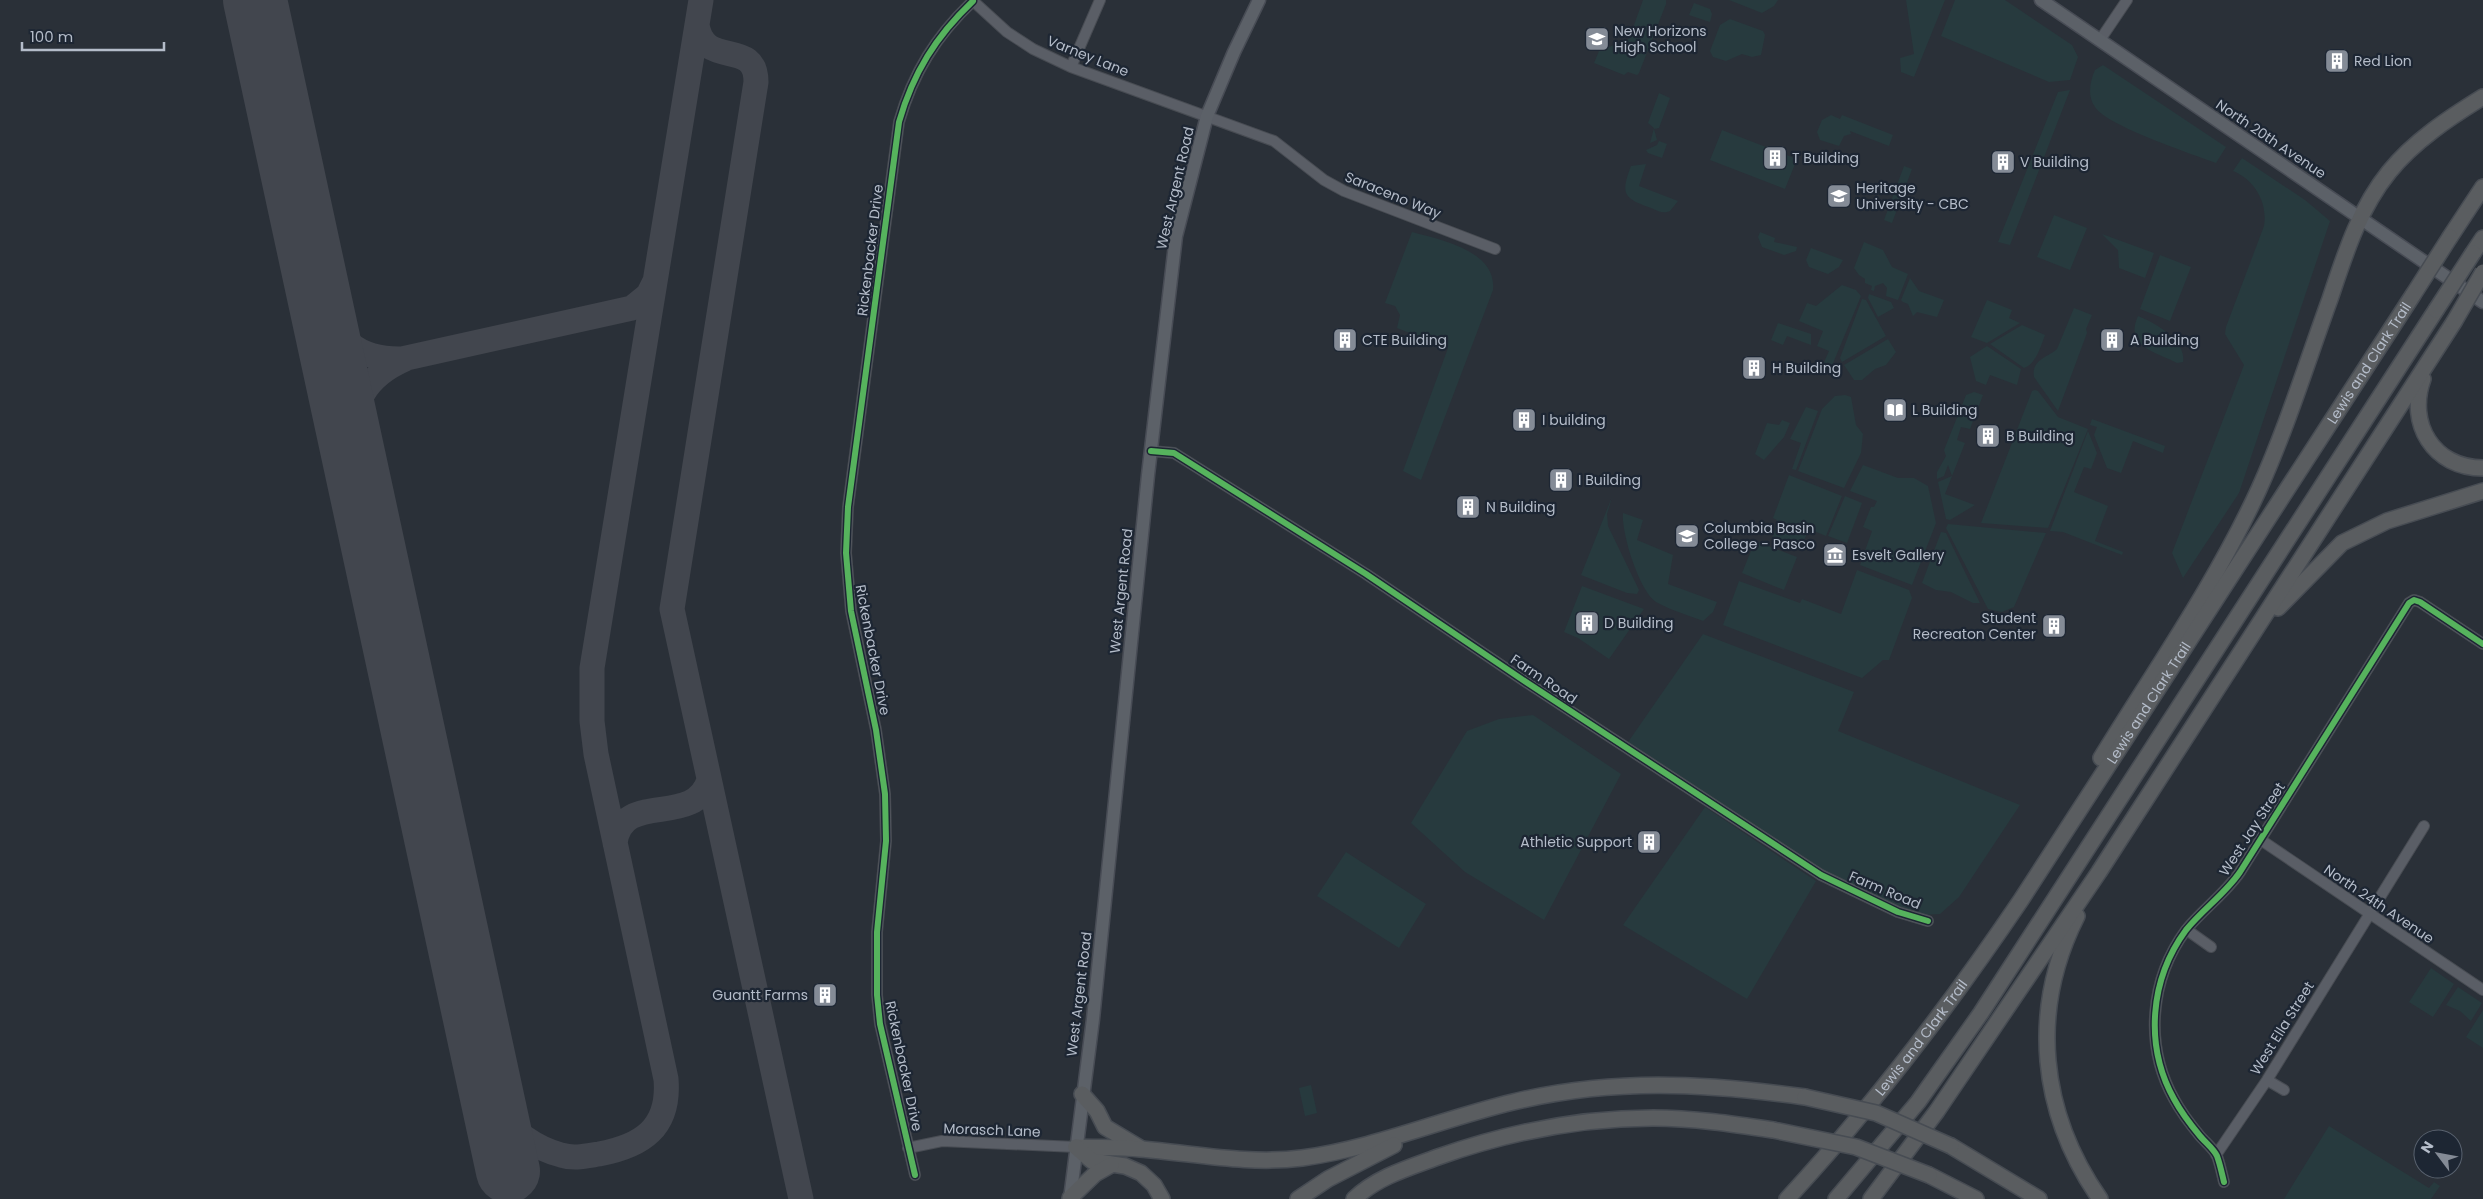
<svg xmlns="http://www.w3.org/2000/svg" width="2483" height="1199" font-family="Poppins,sans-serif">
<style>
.green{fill:#273a3e}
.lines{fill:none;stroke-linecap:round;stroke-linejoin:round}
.taxiway{stroke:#42464e;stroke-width:25}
.runway{stroke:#42464e;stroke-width:64}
.minor-casing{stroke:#484c53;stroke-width:12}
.major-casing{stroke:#484c55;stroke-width:15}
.highway-casing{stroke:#474c53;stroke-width:18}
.minor{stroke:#5a5e66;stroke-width:10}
.major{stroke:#5c6168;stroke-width:12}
.highway{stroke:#5a5d60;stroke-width:15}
.highway-bridge-casing{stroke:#474c53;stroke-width:18;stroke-linecap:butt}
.highway-bridge{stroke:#5a5d60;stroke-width:15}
.cycleway-casing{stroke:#1d2633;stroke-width:9}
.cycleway{stroke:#56b35d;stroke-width:6}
.labels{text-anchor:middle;stroke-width:4.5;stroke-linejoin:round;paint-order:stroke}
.poi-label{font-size:14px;fill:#b4bcc9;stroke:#1d2633;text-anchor:start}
.street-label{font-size:14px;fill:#b4bcc9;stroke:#1d2633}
</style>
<rect width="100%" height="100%" fill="#2a3038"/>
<!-- green -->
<path class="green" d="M1643,0H1666V4L1639,73L1637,75L1628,72L1624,75L1594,63L1599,51L1629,39Z
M1729,0H1778L1774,6L1762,13Z
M1906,0H1945L1914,77L1901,72L1900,58L1914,54Z
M1955,0H2005L2072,45L2078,57L2070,80L2049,82L1941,36Z
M1694,3L1710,9L1712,14L1710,22L1689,15Z
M1730,19L1763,31L1765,35L1761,55L1752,57L1742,54L1726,61L1713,57L1710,51L1720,25Z
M2103,65L2226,147L2216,163C2192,154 2107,126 2095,107C2087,96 2090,81 2095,70Z
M2070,90L2010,245L1998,242L2058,92Z
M1659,93L1670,98L1659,128L1654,129L1657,140L1650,143L1654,128L1648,123Z
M1831,115L1840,119L1842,115L1893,135L1889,146L1850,131L1851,134L1844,136L1839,146L1820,140L1817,132L1822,120Z
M1722,130L1797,159L1785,189L1710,160Z
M1659,141L1667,144L1662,158L1648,153L1646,150L1657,145Z
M2242,158L2305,200L2330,221L2239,493L2183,578L2172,553L2244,365L2225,334L2226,327L2264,226C2268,203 2255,180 2233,171Z
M1646,164L1639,186L1678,201L1670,211C1663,214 1658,211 1651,208C1624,198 1620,195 1631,166Z
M1904,166L1912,169L1892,223L1884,220Z
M2054,215L2087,228L2070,270L2037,257Z
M1412,232C1442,240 1497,251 1493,290L1421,480L1403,471L1448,348L1397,328L1400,315L1395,306L1385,303Z
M1760,232L1775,238L1774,242L1797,247L1796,251L1784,255L1762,247L1758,237Z
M2102,234L2154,253L2145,278L2119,268L2118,250Z
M1864,242L1883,250L1892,267L1908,274L1898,300L1886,296L1887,288L1883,283L1875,286L1874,291L1871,290L1872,286L1865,283V279L1859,275L1854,268Z
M1811,248L1843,260L1839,267L1828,274L1809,267L1806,260Z
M2160,255L2191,267L2170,321L2140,309Z
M1910,278L1919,291L1944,300L1937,317L1917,312L1913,316L1908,304L1903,302L1901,300Z
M1842,285L1856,290L1861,296L1831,368L1826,371L1821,369L1829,351L1817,346L1823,331L1799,321L1807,303L1816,306Z
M1869,294L1891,302L1894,308L1878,317L1868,298Z
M1862,299L1866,300L1886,336L1842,362L1840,358Z
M1987,300L2012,310L2009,318L2020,323L1987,343L1971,337Z
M2074,308L2092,315L2086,329L2087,333L2058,411L2034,377C2031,359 2049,357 2057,349Z
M2138,316C2154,322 2187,341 2183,362L2177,363C2155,351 2124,347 2138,316Z
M1778,323L1811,334V345L1787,336L1783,345L1771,340Z
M2022,325L2045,335C2041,346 2036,364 2024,368L1990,344Z
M1888,339L1896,352L1886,365L1875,369L1862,380H1854L1844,365Z
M1987,346L2021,369L2017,385L1990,375L1986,385L1976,381L1970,357Z
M2035,390L2038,391L2058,417L2088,429L2048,528L1981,523L2032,391Z
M1974,392L1983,395L1970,429L1961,427L1957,440L1965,443L1945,494L1975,505L1950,520L1946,519L1938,482L1952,476L1948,465L1944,476L1937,479V472L1946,456L1944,450L1966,395Z
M1845,395L1851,397L1856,425L1863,434L1861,453L1844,488L1798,471L1822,409L1835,396Z
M1806,407L1818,411L1796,470L1792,469L1801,443L1790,439Z
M2092,419L2165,446L2163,453L2133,441L2121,473L2107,468L2094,435L2097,427L2090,425Z
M1782,420L1790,423L1784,437L1764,460L1755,454L1767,423L1779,425Z
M2088,431L2097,453L2091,469L2084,467L2074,492L2108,506L2095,541L2123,552L2122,555L2063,532L2050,531Z
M1863,465L1898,478H1914L1928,486L1936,523L1912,585L1860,565L1872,531L1863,527L1871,507H1874L1877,501L1850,491Z
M1789,475L1842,496L1826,536L1809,529L1801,547L1773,537L1777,520L1773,518Z
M1845,496L1862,503L1847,543L1828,536Z
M1612,497L1607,514L1608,526L1639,590L1637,594L1627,593L1581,575Z
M1623,513L1643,520L1637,540L1673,555L1668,584L1717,602L1713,612L1703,621C1688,615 1670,610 1656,602C1639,591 1621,532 1623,513Z
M1948,524L2046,533L2014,607L2002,612L1988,609L1946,528Z
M1941,532L1946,533L1980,603H1973L1951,592L1936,590L1922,583Z
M1755,541L1797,557L1784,590L1742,573Z
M1857,570L1909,590L1912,598L1889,660H1883L1862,678L1723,625L1739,581L1800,603L1802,599L1841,614Z
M1582,586L1644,609L1609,659L1578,638L1564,632Z
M1703,634L1854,692L1838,731L2020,805L1959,897L1940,914L1922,915L1898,908L1810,865L1626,745Z
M1533,715L1621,774L1544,920L1465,872L1411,823L1467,731L1499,719Z
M1705,807L1816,881L1747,999L1623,925Z
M1346,852L1426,904L1399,948L1317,896Z
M2431,968L2454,984L2433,1017L2409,1002Z
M2458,987L2482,1003L2471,1021L2460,1011L2446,1005Z
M2483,1010V1048L2466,1037Z
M1311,1085L1317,1113L1305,1116L1299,1088Z
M2329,1126L2429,1188L2434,1182L2440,1186L2431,1199H2284Z"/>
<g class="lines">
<!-- taxiway -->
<path class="taxiway" d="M697,25C704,70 756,37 756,82L672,609L801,1199
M320,298C337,338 355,360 402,359L632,308L648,295L655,281
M352,447C352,403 364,377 405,359
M615,843C622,789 694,829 709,780
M495,1112C514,1131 534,1148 561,1155C574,1159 586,1156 599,1154C642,1146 670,1128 666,1079L596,754L592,721V668L701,0"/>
<!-- runway -->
<path class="runway" d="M255,0L508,1171"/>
<defs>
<path id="minor" d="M972,0L1007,32L1033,49L1071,67L1274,141L1324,180L1344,191L1495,249
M2100,40L2127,0
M1071,67L1100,0
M1151,451L1174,453L1366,574L1526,682L1821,875L1898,912L1928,921
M2261,840L2483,990
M2187,930L2211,947
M2267,1080L2284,1090
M908,1148L942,1141L1076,1147
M2216,1155L2267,1080L2424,826
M915,1175L880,1024L877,995V932L886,841L885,794L876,730L851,611L846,553L848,507L899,122C913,73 936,36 973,1
M2224,1182C2222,1174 2220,1164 2217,1156C2214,1149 2205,1142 2200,1136C2190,1124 2181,1112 2174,1099C2144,1045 2150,979 2186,930C2203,909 2225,894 2240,872L2409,603L2414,600L2420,602L2483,644"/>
<path id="major" d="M2041,0L2483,302
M1070,1199L1093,1019L1148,475L1176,236L1207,116L1234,52L1259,0"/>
<g id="highway">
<path d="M2450,237L2483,187"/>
<path d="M2473,253L2483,238"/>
<path d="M2423,379C2407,423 2433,468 2483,468"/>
<path d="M2278,608L2342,543L2387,521L2483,491"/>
<path d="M2101,758C2155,670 2216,583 2259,489C2287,427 2307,362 2330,299C2345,254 2359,209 2389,172C2414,141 2449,118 2483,97"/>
<path d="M2077,916C2029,1011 2040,1113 2100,1199"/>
<path d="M1082,1094L1097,1111L1105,1127L1140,1148"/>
<path d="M1951,1146L2039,1199"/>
<path d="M1076,1147C1097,1148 1119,1147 1140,1149C1193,1153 1248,1165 1302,1158C1375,1148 1442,1119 1513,1102C1613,1078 1704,1083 1805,1097"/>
<path d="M1076,1147L1092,1161L1125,1166L1141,1173L1154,1185L1162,1199"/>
<path d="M1929,1175L1976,1199"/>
<path d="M1070,1198L1095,1174L1111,1165"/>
<path d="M1298,1199L1328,1179L1394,1145"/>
<path d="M1354,1199C1377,1177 1408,1168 1438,1157C1506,1133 1580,1118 1653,1118C1693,1118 1733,1124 1773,1130"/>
<path id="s1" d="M1787,1199C1873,1106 1950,1005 2021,900L2413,295"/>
<path d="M1836,1199L1918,1102L1981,1013L2436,310"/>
<path d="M1871,1199L1937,1111L2099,872L2454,322"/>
</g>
</defs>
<!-- minor casing -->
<use href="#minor" class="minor-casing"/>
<!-- major casing -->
<use href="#major" class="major-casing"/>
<!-- highway casing -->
<use href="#highway" class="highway-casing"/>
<!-- minor -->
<use href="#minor" class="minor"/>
<!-- major -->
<use href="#major" class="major"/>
<!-- highway -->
<use href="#highway" class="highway"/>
<defs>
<path id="highway-bridge" d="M2413,295L2450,237
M2436,310L2473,253
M2454,322L2483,272
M1805,1097L1876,1113L1951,1146
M1773,1130L1856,1147L1929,1175"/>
</defs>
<!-- highway-bridge casing -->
<use href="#highway-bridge" class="highway-bridge-casing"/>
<!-- highway-bridge -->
<use href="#highway-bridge" class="highway-bridge"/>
<defs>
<path id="cycleway" d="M1151,451L1174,453L1366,574L1526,682L1821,875L1898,912L1928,921
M915,1175L880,1024L877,995V932L886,841L885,794L876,730L851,611L846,553L848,507L899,122C913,73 936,36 973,1
M2224,1182C2222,1174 2220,1164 2217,1156C2214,1149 2205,1142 2200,1136C2190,1124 2181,1112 2174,1099C2144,1045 2150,979 2186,930C2203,909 2225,894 2240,872L2409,603L2414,600L2420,602L2483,644"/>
</defs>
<!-- cycleway casing -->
<use href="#cycleway" class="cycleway-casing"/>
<!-- cycleway -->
<use href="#cycleway" class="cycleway"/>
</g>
<!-- icons -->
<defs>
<symbol id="school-square" viewBox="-11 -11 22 22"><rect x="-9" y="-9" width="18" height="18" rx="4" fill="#848b96" stroke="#1d2633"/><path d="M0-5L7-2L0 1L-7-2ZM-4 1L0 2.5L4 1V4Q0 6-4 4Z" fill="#fff"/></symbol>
<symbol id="building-square" viewBox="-11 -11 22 22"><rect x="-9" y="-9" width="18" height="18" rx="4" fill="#848b96" stroke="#1d2633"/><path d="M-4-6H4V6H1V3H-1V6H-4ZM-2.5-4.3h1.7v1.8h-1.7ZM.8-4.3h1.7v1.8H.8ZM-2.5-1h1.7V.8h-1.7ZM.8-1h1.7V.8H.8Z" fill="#fff"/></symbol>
<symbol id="university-square" viewBox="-11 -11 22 22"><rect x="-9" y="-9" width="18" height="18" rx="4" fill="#848b96" stroke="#1d2633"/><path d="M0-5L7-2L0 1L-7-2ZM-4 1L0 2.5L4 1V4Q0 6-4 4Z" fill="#fff"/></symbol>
<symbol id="library-square" viewBox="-11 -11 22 22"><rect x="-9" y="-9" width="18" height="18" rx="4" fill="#848b96" stroke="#1d2633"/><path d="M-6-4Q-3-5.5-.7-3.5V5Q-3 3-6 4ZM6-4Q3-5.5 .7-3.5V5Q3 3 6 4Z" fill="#fff"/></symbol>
<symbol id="museum-square" viewBox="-11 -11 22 22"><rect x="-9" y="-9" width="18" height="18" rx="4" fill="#848b96" stroke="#1d2633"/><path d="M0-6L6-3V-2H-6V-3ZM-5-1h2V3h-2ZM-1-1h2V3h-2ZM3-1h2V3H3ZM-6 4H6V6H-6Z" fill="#fff"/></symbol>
</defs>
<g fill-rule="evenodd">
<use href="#school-square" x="1583" y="25" width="28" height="28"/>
<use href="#building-square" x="2323" y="47" width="28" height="28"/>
<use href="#building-square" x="1761" y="144" width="28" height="28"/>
<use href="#building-square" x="1989" y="148" width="28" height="28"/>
<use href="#university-square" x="1825" y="182" width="28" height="28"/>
<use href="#building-square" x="1331" y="326" width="28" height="28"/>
<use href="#building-square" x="2098" y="326" width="28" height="28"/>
<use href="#building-square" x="1740" y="354" width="28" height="28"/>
<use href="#library-square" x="1881" y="396" width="28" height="28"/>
<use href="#building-square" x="1510" y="406" width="28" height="28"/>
<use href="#building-square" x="1974" y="422" width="28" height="28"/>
<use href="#building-square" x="1547" y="466" width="28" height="28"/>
<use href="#building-square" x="1454" y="493" width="28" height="28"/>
<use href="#university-square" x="1673" y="522" width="28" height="28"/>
<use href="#museum-square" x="1821" y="541" width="28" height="28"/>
<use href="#building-square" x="1573" y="609" width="28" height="28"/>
<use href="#building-square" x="2040" y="612" width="28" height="28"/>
<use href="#building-square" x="1635" y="828" width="28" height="28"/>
<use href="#building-square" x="811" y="981" width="28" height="28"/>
</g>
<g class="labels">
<!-- poi labels -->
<g class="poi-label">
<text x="1614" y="36">New Horizons<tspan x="1614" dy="16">High School</tspan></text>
<text x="2354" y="66">Red Lion</text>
<text x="1792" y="163">T Building</text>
<text x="2020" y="167">V Building</text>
<text x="1856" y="193">Heritage<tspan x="1856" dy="16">University - CBC</tspan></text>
<text x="1362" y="345">CTE Building</text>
<text x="2130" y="345">A Building</text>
<text x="1772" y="373">H Building</text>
<text x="1912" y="415">L Building</text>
<text x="1542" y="425">I building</text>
<text x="2006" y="441">B Building</text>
<text x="1578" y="485">I Building</text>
<text x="1486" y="512">N Building</text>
<text x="1704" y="533">Columbia Basin<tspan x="1704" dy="16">College - Pasco</tspan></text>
<text x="1852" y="560">Esvelt Gallery</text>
<text x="2036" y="623" text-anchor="end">Student<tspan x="2036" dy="16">Recreaton Center</tspan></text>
<text x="1604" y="628">D Building</text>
<text x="1632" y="847" text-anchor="end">Athletic Support</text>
<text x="808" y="1000" text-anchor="end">Guantt Farms</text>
</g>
<!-- street labels -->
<g class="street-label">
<text transform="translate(1088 56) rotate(22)" y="5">Varney Lane</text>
<text transform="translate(2271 139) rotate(34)" y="5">North 20th Avenue</text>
<text transform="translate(1175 188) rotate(-77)" y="5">West Argent Road</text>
<text transform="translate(1393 195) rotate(22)" y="5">Saraceno Way</text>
<text transform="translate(870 250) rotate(-83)" y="5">Rickenbacker Drive</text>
<text dy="5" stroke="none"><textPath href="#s1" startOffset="1020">Lewis and Clark Trail</textPath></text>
<text transform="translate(1121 591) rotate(-84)" y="5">West Argent Road</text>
<text transform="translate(873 650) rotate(79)" y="5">Rickenbacker Drive</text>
<text transform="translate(1544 679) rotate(34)" y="5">Farm Road</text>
<text dy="5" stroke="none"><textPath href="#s1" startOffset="615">Lewis and Clark Trail</textPath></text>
<text transform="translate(2252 829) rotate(-57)" y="5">West Jay Street</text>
<text transform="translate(1885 890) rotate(23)" y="5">Farm Road</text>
<text transform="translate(2379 904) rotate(34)" y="5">North 24th Avenue</text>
<text transform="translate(1079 994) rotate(-83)" y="5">West Argent Road</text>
<text transform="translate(2282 1028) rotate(-58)" y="5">West Ella Street</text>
<text dy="5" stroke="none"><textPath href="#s1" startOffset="210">Lewis and Clark Trail</textPath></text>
<text transform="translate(904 1066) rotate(78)" y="5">Rickenbacker Drive</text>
<text transform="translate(992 1130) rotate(2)" y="5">Morasch Lane</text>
</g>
</g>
<!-- north arrow -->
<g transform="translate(2438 1154) rotate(302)"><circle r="24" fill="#1d2633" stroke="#59626f"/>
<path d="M0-4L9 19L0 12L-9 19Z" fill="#848b96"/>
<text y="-8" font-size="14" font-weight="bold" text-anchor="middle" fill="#b4bcc9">N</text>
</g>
<!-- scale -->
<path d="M22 42v8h142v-8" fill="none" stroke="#b4bcc9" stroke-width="2.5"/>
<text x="30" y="42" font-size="15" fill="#b4bcc9" stroke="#1d2633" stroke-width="4" paint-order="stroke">100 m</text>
</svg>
